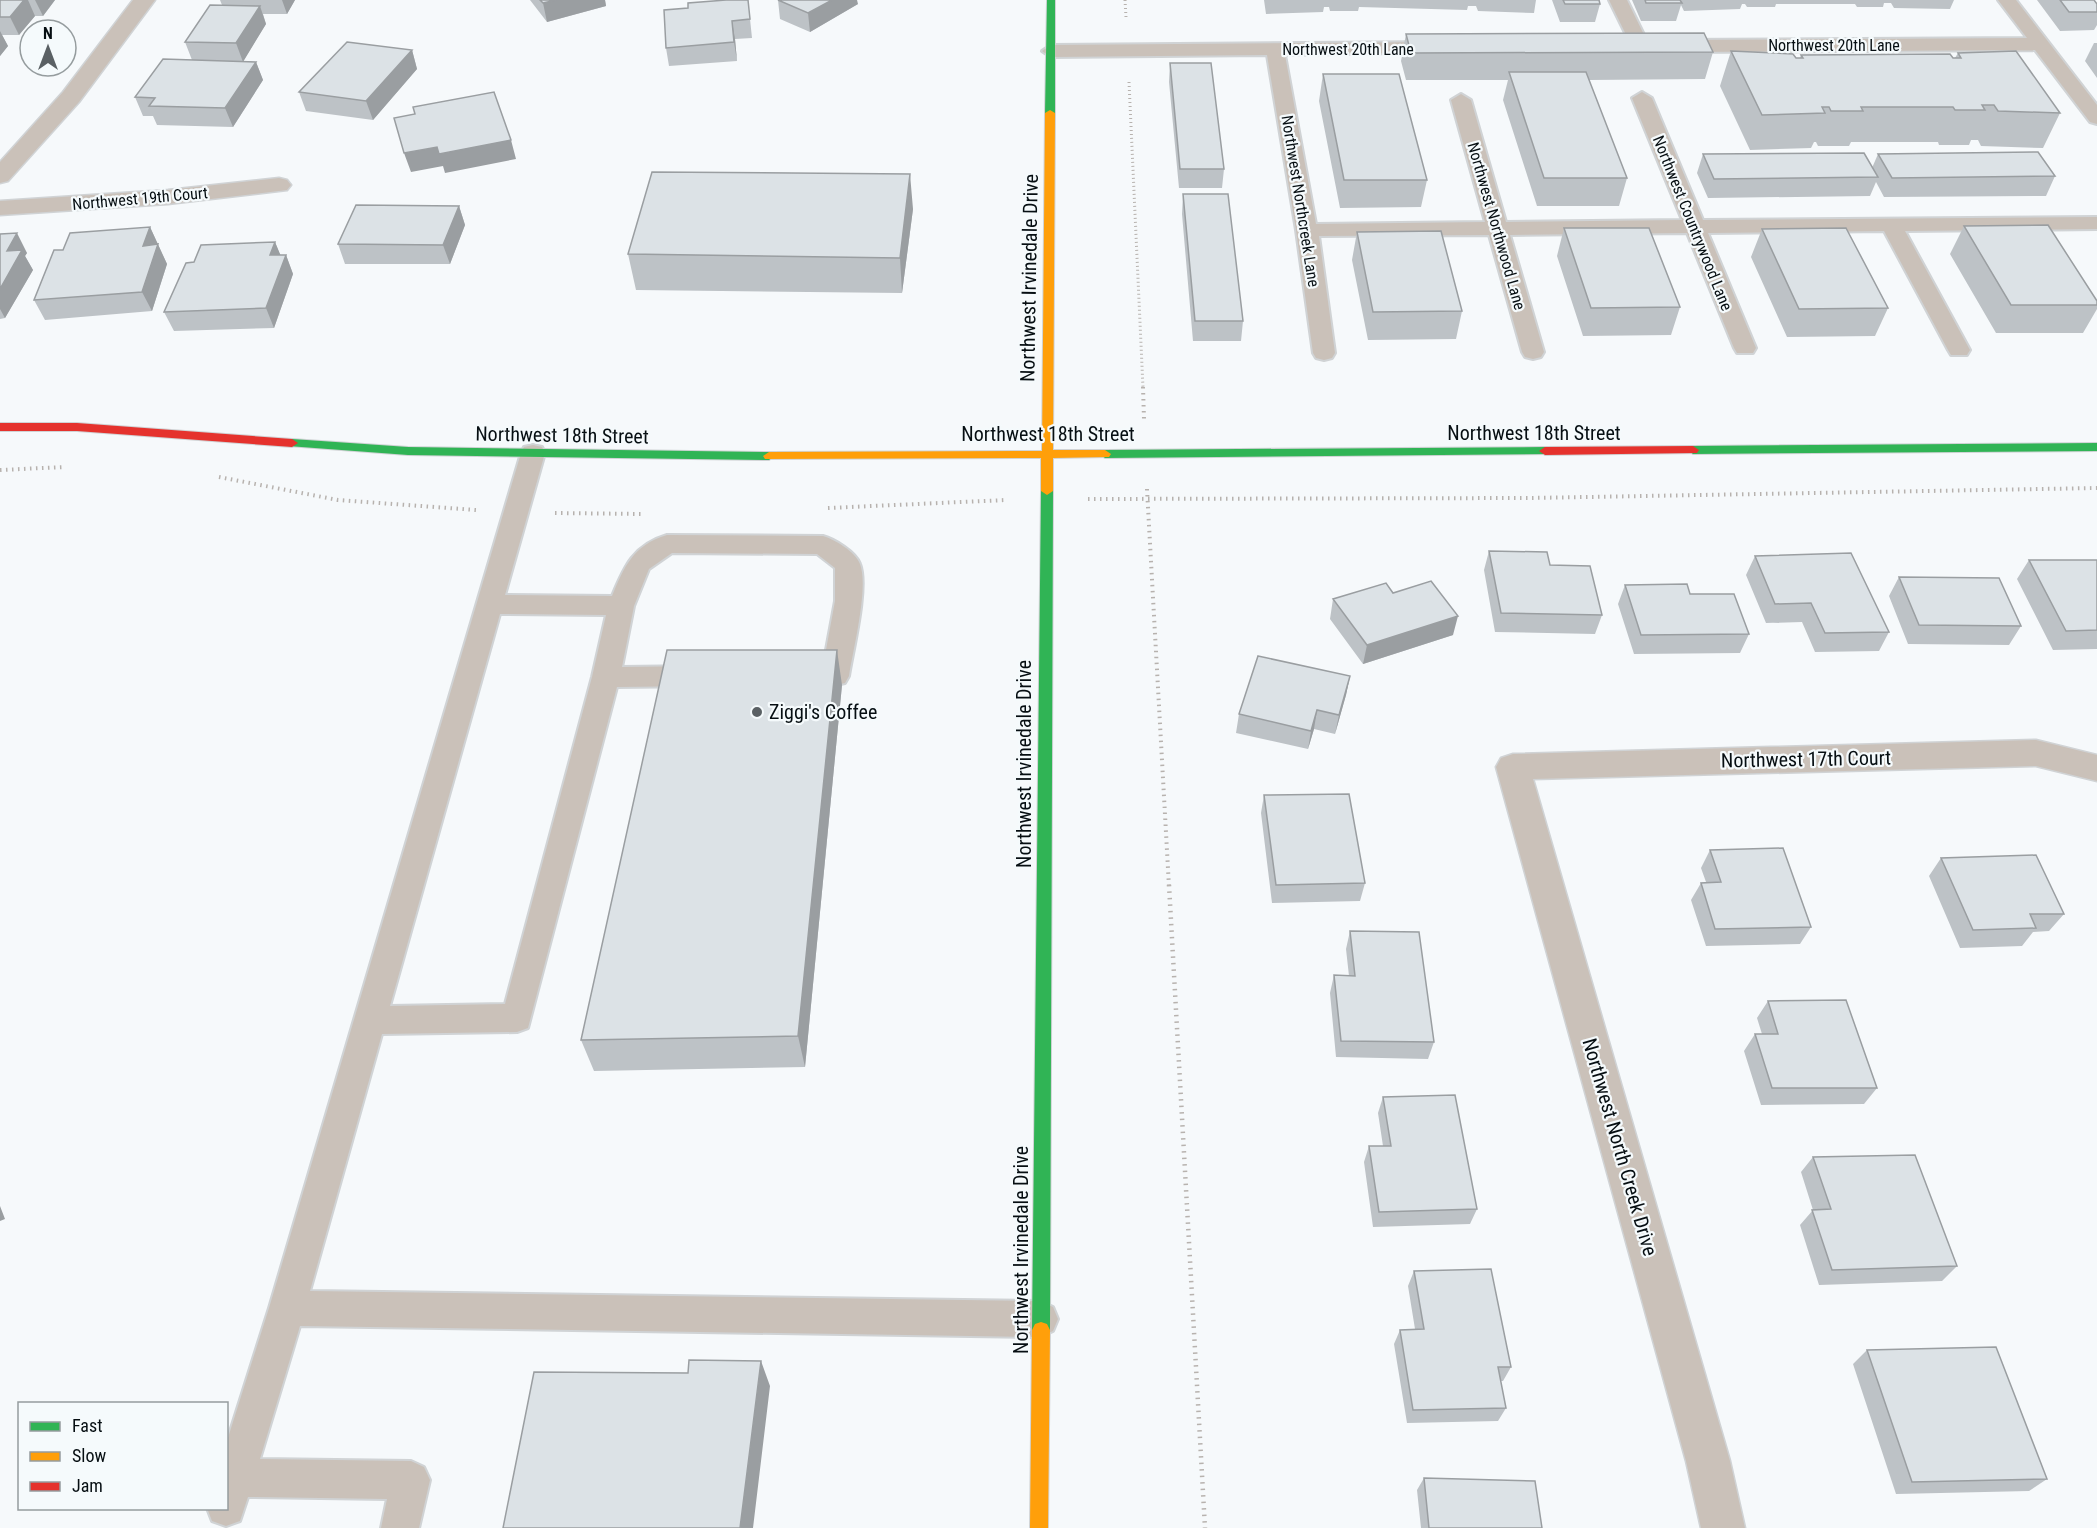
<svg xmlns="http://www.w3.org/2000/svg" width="2097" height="1528" font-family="'Roboto Condensed',sans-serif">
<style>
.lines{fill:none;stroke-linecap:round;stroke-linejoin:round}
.lane-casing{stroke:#d0d3d5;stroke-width:4}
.street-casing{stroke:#d0d3d5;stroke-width:3}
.fast-casing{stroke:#d0d3d5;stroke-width:2}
.slow-casing{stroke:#d0d3d5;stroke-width:2}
.jam-casing{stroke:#d0d3d5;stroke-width:2}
.path-far2{stroke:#b7b2ae;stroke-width:3;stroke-dasharray:1 3;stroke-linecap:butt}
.path-far1{stroke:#b7b2ae;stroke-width:4;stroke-dasharray:1.5 4.5;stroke-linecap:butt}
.path{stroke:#b7b2ae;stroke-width:4.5;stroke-dasharray:1.5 5;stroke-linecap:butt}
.lane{fill:#cac1b9;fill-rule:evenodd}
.street{fill:#cac1b9;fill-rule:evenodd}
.fast{fill:#30b455;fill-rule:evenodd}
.slow{fill:#ff9f0a;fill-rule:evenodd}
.jam{fill:#e5322d;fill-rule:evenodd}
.wall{fill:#bdc2c6}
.shaded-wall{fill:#9a9ea1}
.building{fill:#dce2e6;stroke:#9a9ea1;stroke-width:1.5}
.poi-dot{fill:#5a6064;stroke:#f5fafc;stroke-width:2}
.labels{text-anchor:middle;stroke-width:4.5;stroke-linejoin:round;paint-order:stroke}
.far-street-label{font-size:16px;fill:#060e12;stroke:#f5fafc}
.street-label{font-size:20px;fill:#060e12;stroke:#f5fafc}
.poi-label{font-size:20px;fill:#060e12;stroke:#f5fafc;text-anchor:start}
</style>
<rect width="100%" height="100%" fill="#f6f9fb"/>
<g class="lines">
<defs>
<path id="lane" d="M1609,0H1627L1650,47L1648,51H1634Z
M1998,0H2016L2097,105V124L2090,122L2035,50L1671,52L1662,46L1671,40L2027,38Z
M1442,42L1451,48L1449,52L1285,55L1316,224L1485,222L1451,100L1461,94L1471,100L1506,222L1682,220L1632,98L1642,92L1652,98L1703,220L2097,217V229L1905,231L1970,350L1967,355H1951L1948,350L1884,231L1708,233L1756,348L1753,353H1737L1734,348L1687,233L1510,235L1544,352L1541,357L1533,359L1525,357L1522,352L1489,235L1319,236L1335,353L1332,358L1324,360L1316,358L1313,353L1296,230L1267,55L1051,57L1042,51L1051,45Z
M533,445L542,447L545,453L505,595L612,596C624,567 633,545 667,535L823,536C834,539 856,552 860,564C869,587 853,650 849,676L845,683C831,687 818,687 804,683L800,676L804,669L823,666L835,601V568L817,554L672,553L649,569L634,606L622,667L701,666L711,669L715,676L711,683L701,686L617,687L528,1028L517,1032L382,1034L310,1291L1040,1301L1053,1307L1058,1319L1053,1331L1040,1337L300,1326L260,1459L411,1461L424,1467L430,1480L419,1528H381L387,1499L248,1497L240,1521L226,1526L212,1521L207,1508H226V1444L269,1308L521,453L524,447ZM500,614L606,615L592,677L505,1004L390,1006Z"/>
<path id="street" d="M133,0H155L79,102L8,181L0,183V162L63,92Z
M279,178L287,180L291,185L287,190L168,204L0,215V201L168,190Z
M2036,740L2097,755V781L2036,766L1533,779L1730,1461L1745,1528H1701L1686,1461L1496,767L1501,758L1513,754Z"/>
<path id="fast" d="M1047,0H1055V113L1050,116L1045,113Z
M292,439L408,447L769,452L775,456L769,460L408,455L288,446L286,443Z
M2097,443V451L1693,454L1687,450L1693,446Z
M1545,447L1551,451L1549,454L1105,458L1099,454L1105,450Z
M1047,487L1053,491L1050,1330L1047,1336L1041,1338L1035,1336L1032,1330L1041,491Z"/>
<path id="slow" d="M1050,110L1055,113L1053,450H1105L1111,454L1109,457L1053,458V491L1047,495L1041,491V458L765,459L763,456L769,452L1042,451L1045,113Z
M1041,1322L1047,1324L1050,1330L1048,1528H1030L1032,1330L1035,1324Z"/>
<path id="jam" d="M0,423H77L292,439L298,443L292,447L77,431H0Z
M1693,446L1699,450L1697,453L1545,455L1539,451L1545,447Z"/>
</defs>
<!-- lane casing -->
<use href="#lane" class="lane-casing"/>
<!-- street casing -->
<use href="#street" class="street-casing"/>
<!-- fast casing -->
<use href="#fast" class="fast-casing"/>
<!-- slow casing -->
<use href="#slow" class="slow-casing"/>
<!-- jam casing -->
<use href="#jam" class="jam-casing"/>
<!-- path-far2 -->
<path class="path-far2" d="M1125,0L1126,17
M1129,82L1143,388"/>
<!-- path-far1 -->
<path class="path-far1" d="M1143,387L1144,419
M0,470L65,467
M219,477L338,500L476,510
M1147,489L1169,887
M1088,499L1530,498L2097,488
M828,508L1006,500
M555,513L643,514"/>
<!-- path -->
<path class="path" d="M1169,885L1205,1528"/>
<!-- lane -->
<use href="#lane" class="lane"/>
<!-- street -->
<use href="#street" class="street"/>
<!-- fast -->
<use href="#fast" class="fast"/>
<!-- slow -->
<use href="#slow" class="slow"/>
<!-- jam -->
<use href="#jam" class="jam"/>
</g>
<!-- wall -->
<path class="wall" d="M0,0H55L43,16H35L19,35H2L8,46L0,56Z
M220,0H295L287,14H263L266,24L243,61L256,62L263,80L233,127L157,125L153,116H143L135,97L192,60L185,42L222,5Z
M530,0H605L606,6L547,22Z
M748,0L752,38L735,39L737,61L669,66L666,48L688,8Z
M778,0L858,4L810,32L780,19Z
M1264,0H1536L1534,13L1478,11L1476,6H1468L1467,10L1359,7L1358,11H1330L1329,7H1324L1323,12L1266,14Z
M1552,0H1599L1600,4L1595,22H1560Z
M1632,0H1954L1950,9L1894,8L1891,3H1884L1883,7H1857L1855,4H1776L1775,7H1747L1745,4H1742L1740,9L1684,11L1681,5L1676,21H1641Z
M2037,0H2094L2097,4V25L2094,30L2060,31Z
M1406,34L1713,52L1705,79L1589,80L1627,178L1619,206H1537L1503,100L1508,80H1406L1401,61Z
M2094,43H2097V78L2085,61Z
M412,50L417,69L373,120L306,111L299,92Z
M1731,51L1796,58H1800L1801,55L1955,58L1958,53L2060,113L2043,148L1981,146L1978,140H1971L1969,145H1939L1938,142H1851L1849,146H1818L1816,142H1814L1811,148L1750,150L1720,86Z
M1170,63L1224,169L1222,188H1179L1169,82Z
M1323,74L1427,180L1421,207L1340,208L1319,101Z
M1703,154L1872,168L1878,154L2055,176L2046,196L1884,197L1876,182L1870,196L1708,198L1697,173Z
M1183,194L1243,321L1241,341H1193L1182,214Z
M459,206L465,225L450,264H345L338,244Z
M913,209L902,293L636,290L628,254Z
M1964,226L2097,301V309L2083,333H1996L1950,254Z
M150,227L167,264L152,311L45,320L34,300L63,250Z
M1564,228L1680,307L1671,335L1583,336L1557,256Z
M1762,229L1888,308L1875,336L1787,337L1751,257Z
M1357,232L1462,311L1456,339L1368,340L1352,260Z
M0,234L27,253L25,256L33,270L5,318L0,319Z
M275,242L280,255H286L293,274L274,328L174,331L164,312L194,262Z
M1489,551L1602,615L1595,634L1495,632L1484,570Z
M1755,556L1889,632L1879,651L1815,652L1802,622L1766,623L1746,575Z
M2029,560H2097V649L2053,650L2017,579Z
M1899,577L2021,626L2009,645L1908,644L1889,596Z
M1625,585L1690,594L1749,634L1740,653L1634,654L1618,604Z
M1393,593L1453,635L1363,664L1330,619L1333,599Z
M1350,676L1346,695L1335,734L1314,729L1308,749L1236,733L1239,714Z
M842,685L805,1067L594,1071L581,1040Z
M1264,795L1365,883L1360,901L1272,903L1261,813Z
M1710,850L1811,927L1800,944L1706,946L1691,900L1701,883L1706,882L1701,868Z
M1941,858L2064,914L2049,931L2033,932L2022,946L1960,948L1929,876Z
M1350,931L1434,1042L1428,1059L1336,1057L1330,993L1334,975L1349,976L1346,949Z
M1768,1001L1877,1088L1864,1104L1761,1105L1744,1051L1755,1034H1762L1757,1018Z
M1383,1097L1477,1209L1470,1224L1373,1227L1364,1162L1369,1146H1383L1378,1113Z
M1813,1157L1957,1266L1942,1281L1819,1285L1800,1225L1813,1210L1801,1172Z
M1414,1271L1511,1367L1503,1381H1500L1506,1408L1498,1421L1407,1423L1394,1344L1400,1330L1415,1329L1408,1286Z
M1867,1350L2047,1479L2029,1491L1896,1494L1853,1364Z
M1424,1478L1542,1528H1421L1417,1490Z"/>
<!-- shaded-wall -->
<path class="shaded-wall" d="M24,0H28L35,16L19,35L10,17Z
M35,0H55L43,16Z
M282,0H295L287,14Z
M556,0H605L606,6L547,22L543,3Z
M832,0H857L858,4L810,32L808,13Z
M260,6L266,24L243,62L236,43Z
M732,21L735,39L737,61L734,42Z
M0,31L8,46L0,56Z
M412,50L417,69L373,120L366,101Z
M256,62L263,80L233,127L225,108Z
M511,140L516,159L445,173L443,166L411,172L404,153L437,147Z
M910,174L913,209L902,293L900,258Z
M459,206L465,225L450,264L443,245Z
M150,227L167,264L152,311L142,292L143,246Z
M17,233L27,253L25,256L33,270L5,318L0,309V289L7,251Z
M275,242L283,261L270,255Z
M286,255L293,274L274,328L266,308Z
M1458,616L1453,635L1363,664L1367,645Z
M837,650L842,685L805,1067L798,1036Z
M1350,676L1346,695L1335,734L1339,715Z
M1317,710L1314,729L1308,749L1311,731Z
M0,1206L5,1219L0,1221Z
M761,1361L770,1386L753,1528H740Z"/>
<!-- building -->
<path class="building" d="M0,0H24L10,17H0Z
M540,0H556L543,3Z
M726,0H748L750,19L732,21L734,42L666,48L664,10L688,8V3Z
M778,0H832L808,13Z
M1563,0H1599L1600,4H1565Z
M1645,0H1680L1682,3H1646Z
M2060,0H2094L2097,4V12H2069Z
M210,5L260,6L236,43L185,42Z
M1704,33L1713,52L1411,53L1406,34Z
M347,42L412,50L366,101L299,92Z
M1731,51L1793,54L1796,58H1803L1801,55L1950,54L1953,58H1961L1958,53L2016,51L2060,113L1998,111L1994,105H1982L1985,110H1955L1953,107H1861L1863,111H1831L1829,107H1822L1825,113L1762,115Z
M163,59L256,62L225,108L149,106L155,98L135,97Z
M1170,63H1211L1224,169H1180Z
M1509,72H1586L1627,178H1544Z
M1323,74H1399L1427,180H1344Z
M494,92L511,140L439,154L437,147L404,153L394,118L415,114L413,107Z
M2038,152L2055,176L1892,178L1878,154Z
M1864,153L1878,177L1714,179L1703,154Z
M652,172L910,174L900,258L628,254Z
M1183,194H1228L1243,321H1195Z
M356,205L459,206L443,245L338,244Z
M2048,225L2097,301V305H2011L1964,226Z
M150,227L143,246L158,244L142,292L34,300L54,250H63L70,233Z
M1564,228H1649L1680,307L1591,308Z
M1846,228L1888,308L1799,309L1762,229Z
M1441,231L1462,311L1373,312L1357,232Z
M17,233L7,251L22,250L0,289V234Z
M275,242L270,255H286L266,308L164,312L186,263L194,262L201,245Z
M1489,551L1547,552L1550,565L1590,566L1602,615L1501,613Z
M1851,553L1889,632L1825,633L1811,603L1775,604L1755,556Z
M2029,560H2097V630L2066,631Z
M1899,577L1999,578L2021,626L1919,625Z
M1431,581L1458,616L1367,645L1333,599L1386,583L1393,593Z
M1687,584L1690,594H1734L1749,634L1641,635L1625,585Z
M667,650H837L798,1036L581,1040Z
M1258,656L1350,676L1339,715L1317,710L1311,731L1239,714Z
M1349,794L1365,883L1276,885L1264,795Z
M1783,848L1811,927L1715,929L1701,883L1721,882L1710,850Z
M2036,855L2064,914H2030L2036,928L1973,930L1941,858Z
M1350,931L1419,932L1434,1042L1341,1041L1334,975L1355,976Z
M1846,1000L1877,1088H1772L1755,1034H1778L1768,1001Z
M1455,1095L1477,1209L1379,1212L1369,1146H1391L1383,1097Z
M1915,1155L1957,1266L1832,1270L1812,1210L1831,1209L1813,1157Z
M1491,1269L1511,1367H1498L1506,1408L1413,1410L1400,1330L1424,1329L1414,1271Z
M1996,1347L2047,1479L1912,1482L1867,1350Z
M689,1360L761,1361L740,1528H503L534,1372L688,1373Z
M1424,1478L1535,1481L1542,1528H1429Z"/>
<!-- markers -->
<circle class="poi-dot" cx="757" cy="712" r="6"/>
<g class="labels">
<!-- far-street labels -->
<g class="far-street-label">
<text x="1834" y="51">Northwest 20th Lane</text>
<text x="1348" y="55">Northwest 20th Lane</text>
<text transform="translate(140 198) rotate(-5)" y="6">Northwest 19th Court</text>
<text transform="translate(1301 201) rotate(81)" y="6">Northwest Northcreek Lane</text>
<text transform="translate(1693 223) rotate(68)" y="6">Northwest Countrywood Lane</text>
<text transform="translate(1497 226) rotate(74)" y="6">Northwest Northwood Lane</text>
</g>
<!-- street labels -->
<g class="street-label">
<text transform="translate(1029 278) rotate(-89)" y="7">Northwest Irvinedale Drive</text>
<text x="1534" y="440">Northwest 18th Street</text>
<text x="1048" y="441">Northwest 18th Street</text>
<text transform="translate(562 435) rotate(1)" y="7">Northwest 18th Street</text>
<text transform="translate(1806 759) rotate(-1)" y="7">Northwest 17th Court</text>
<text transform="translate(1024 764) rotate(-90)" y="7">Northwest Irvinedale Drive</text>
<text transform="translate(1620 1147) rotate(74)" y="7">Northwest North Creek Drive</text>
<text transform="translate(1021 1250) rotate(-90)" y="7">Northwest Irvinedale Drive</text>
</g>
<!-- poi labels -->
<g class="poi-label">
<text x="769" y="719">Ziggi's Coffee</text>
</g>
</g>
<!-- legend -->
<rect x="18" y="1402" width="210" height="108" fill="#f5fafc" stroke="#959c9e" stroke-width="1.5"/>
<rect x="30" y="1422" width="30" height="9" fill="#30b455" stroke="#959c9e" stroke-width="1.5"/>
<text x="72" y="1432" font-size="18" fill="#060e12">Fast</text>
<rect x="30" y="1452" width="30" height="9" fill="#ff9f0a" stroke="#959c9e" stroke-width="1.5"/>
<text x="72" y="1462" font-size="18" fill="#060e12">Slow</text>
<rect x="30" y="1482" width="30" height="9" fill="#e5322d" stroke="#959c9e" stroke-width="1.5"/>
<text x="72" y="1492" font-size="18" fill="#060e12">Jam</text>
<!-- north arrow -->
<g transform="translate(48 48)"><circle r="28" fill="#f5fafc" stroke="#959c9e" stroke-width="1.5"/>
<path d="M0-4.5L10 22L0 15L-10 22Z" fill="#5a6064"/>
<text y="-9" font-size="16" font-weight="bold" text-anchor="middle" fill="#060e12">N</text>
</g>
</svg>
